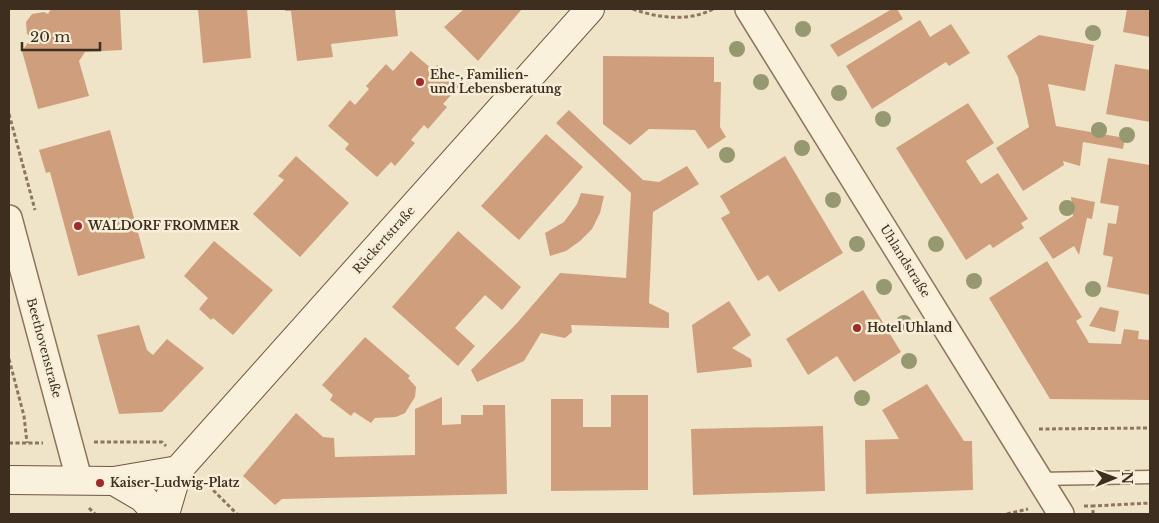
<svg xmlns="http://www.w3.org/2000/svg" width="1159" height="523" font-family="'Libre Baskerville',serif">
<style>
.building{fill:#cf9f7d}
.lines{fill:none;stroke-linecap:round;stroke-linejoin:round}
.lane-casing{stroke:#8d765c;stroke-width:15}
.street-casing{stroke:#8d765c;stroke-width:28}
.secondary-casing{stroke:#6f573f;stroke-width:30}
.path{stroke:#8d765c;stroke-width:3;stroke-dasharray:4 2.5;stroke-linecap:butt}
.lane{stroke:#faf1dc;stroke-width:12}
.street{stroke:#faf1dc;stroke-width:25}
.secondary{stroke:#faf1dc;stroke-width:28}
.tree{fill:#96986f}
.poi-dot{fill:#9e2a2b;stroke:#f7eed8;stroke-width:2}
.labels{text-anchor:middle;stroke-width:5;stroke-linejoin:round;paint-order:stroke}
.poi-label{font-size:12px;font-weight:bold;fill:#3d2e20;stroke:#f7eed8;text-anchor:start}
.street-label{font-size:12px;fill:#3d2e20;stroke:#f7eed8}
</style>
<rect width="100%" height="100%" fill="#f0e4c8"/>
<!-- building -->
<path class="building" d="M51,9H120L122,50L85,52L79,61L89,96L38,109L22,51L32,37L27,34L26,22L32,14L44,12L48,14Z
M198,9H247L251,58L203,63Z
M285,9H395L398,36L331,44L333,57L297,61L291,11H285Z
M464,9H522L478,61L444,27Z
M892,9H897L903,19L838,57L830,45Z
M1127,9H1150V37L1123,32Z
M920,20L930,37L951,24L970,53L949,66L946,62L872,109L846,66Z
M1039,35L1094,45L1085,91L1048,84L1056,126L1125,138L1123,149L1083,142L1080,166L1063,161L1064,165L1023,191L996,148L1029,127L1018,77L1007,56Z
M411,51L433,70L437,65L460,85L443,104L447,107L428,129L424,125L418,132L411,140L415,143L395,166L391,162L377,177L345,149L349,144L328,126L350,100L355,105L369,89L366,86L386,64L393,71Z
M603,56L714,57V82H721L720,127L726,137L708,149L695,130L649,129L630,145L603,124Z
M1115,64L1150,70V122L1106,114Z
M968,103L994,143L966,161L981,184L998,173L1028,219L1021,223L1024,228L993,248L990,244L966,260L896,148Z
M569,110L643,180L659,182L687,166L699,184L653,212L649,303L669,313V328L571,325L572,332L565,338L541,333L524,361L477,382L471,370L518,322L560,273L626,278L631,193L556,123Z
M110,130L145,258L78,276L50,172L46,173L39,150Z
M546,134L583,167L519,240L481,206Z
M296,156L349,203L300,257L253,214L284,180L278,176Z
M785,156L843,253L779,292L768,275L758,281L721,218L730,213L720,196Z
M1108,158L1150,165V295L1107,287L1113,257L1103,255L1108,223L1116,224L1119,206L1100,203Z
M581,193L604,196L600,213L592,229L580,241L566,251L550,256L545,233L564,222L577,204Z
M1071,197L1095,202L1092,219L1087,218L1079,255L1074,246L1053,259L1039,238L1073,216Z
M458,231L521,287L502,310L485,295L455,328L475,346L458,366L392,307Z
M214,241L273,290L233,335L213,318L211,320L199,309L208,298L184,276Z
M1047,261L1082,317L1076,321L1089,343L1121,344L1124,329L1139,331L1138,339L1150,340V400L1050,399L989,298Z
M863,290L901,352L854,382L837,356L808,375L786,339Z
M729,301L751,335L732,348L751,359L752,367L697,373L692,325Z
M1100,307L1119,311L1115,332L1089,326Z
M139,325L147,350L153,355L167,339L204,368L162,412L119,414L97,335Z
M365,337L410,376L408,378L416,387L415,397L405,413L396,417L375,418L371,423L354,412L351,416L330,400L333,395L322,385Z
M927,384L964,441H972L973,490L866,494L865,440L899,439L882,410Z
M611,395H648V490L551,491V399H583V427H611Z
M442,397V425L461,424V415H483V405H505L507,494L282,499L275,505L243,476L296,413L323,437L334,438L335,457L415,455V409Z
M823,426L825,491L693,495L691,429Z"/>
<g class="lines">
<defs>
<path id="lane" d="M1039,479L1150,477"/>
<path id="street" d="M748,9L1061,514
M9,218L79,479"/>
<path id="secondary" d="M9,480L114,481L143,498L157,514
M114,481L178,470
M165,514L178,470L590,9"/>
</defs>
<!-- lane casing -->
<use href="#lane" class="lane-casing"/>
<!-- street casing -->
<use href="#street" class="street-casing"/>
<!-- secondary casing -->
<use href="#secondary" class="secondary-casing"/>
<!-- path -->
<path class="path" d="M633,9C657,18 690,22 713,9
M9,114L35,210
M9,359L24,416L27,443
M1039,429L1150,428
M94,442H162L166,446
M9,443H43
M204,481L237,514
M1084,506H1093
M89,508L95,514
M1007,514L1028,509
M1093,514V506L1150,503"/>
<!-- lane -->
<use href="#lane" class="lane"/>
<!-- street -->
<use href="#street" class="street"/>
<!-- secondary -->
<use href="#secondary" class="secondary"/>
</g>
<!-- trees -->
<g class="tree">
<circle cx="803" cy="29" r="8"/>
<circle cx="1093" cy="33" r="8"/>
<circle cx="737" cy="49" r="8"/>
<circle cx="761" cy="82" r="8"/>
<circle cx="839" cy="93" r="8"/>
<circle cx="883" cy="119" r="8"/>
<circle cx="1099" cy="130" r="8"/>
<circle cx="1127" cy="135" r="8"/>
<circle cx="802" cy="148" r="8"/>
<circle cx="727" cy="155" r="8"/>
<circle cx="833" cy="200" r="8"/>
<circle cx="1067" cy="208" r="8"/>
<circle cx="857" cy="244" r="8"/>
<circle cx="936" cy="244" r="8"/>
<circle cx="974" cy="281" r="8"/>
<circle cx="884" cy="287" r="8"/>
<circle cx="1093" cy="289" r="8"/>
<circle cx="904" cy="323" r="8"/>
<circle cx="909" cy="361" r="8"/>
<circle cx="862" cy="398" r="8"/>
</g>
<!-- markers -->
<g class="poi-dot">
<circle cx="420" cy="82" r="5"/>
<circle cx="78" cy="226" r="5"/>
<circle cx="857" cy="328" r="5"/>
<circle cx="100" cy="483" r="5"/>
</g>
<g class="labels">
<!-- poi labels -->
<g class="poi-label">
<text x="430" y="79">Ehe-, Familien-<tspan x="430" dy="14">und Lebensberatung</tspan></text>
<text x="88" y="230">WALDORF FROMMER</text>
<text x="867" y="332">Hotel Uhland</text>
<text x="110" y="487">Kaiser-Ludwig-Platz</text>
</g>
<!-- street labels -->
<g class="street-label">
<text transform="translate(384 240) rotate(-48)" y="4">Rückertstraße</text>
<text transform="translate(905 261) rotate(58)" y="4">Uhlandstraße</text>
<text transform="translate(44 348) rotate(75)" y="4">Beethovenstraße</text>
</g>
</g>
<!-- border -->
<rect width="1159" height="523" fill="none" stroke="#3d2e20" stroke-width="20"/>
<!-- north arrow -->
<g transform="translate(1114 478) rotate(89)" stroke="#f7eed8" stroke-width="4" paint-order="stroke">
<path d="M0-4L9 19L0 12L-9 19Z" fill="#3d2e20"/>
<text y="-8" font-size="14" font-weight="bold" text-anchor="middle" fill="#3d2e20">N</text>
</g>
<!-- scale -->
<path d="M22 42v8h78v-8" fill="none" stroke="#3d2e20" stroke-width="2.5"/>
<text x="30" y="42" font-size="15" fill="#3d2e20" stroke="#f7eed8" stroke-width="4" paint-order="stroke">20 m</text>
</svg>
